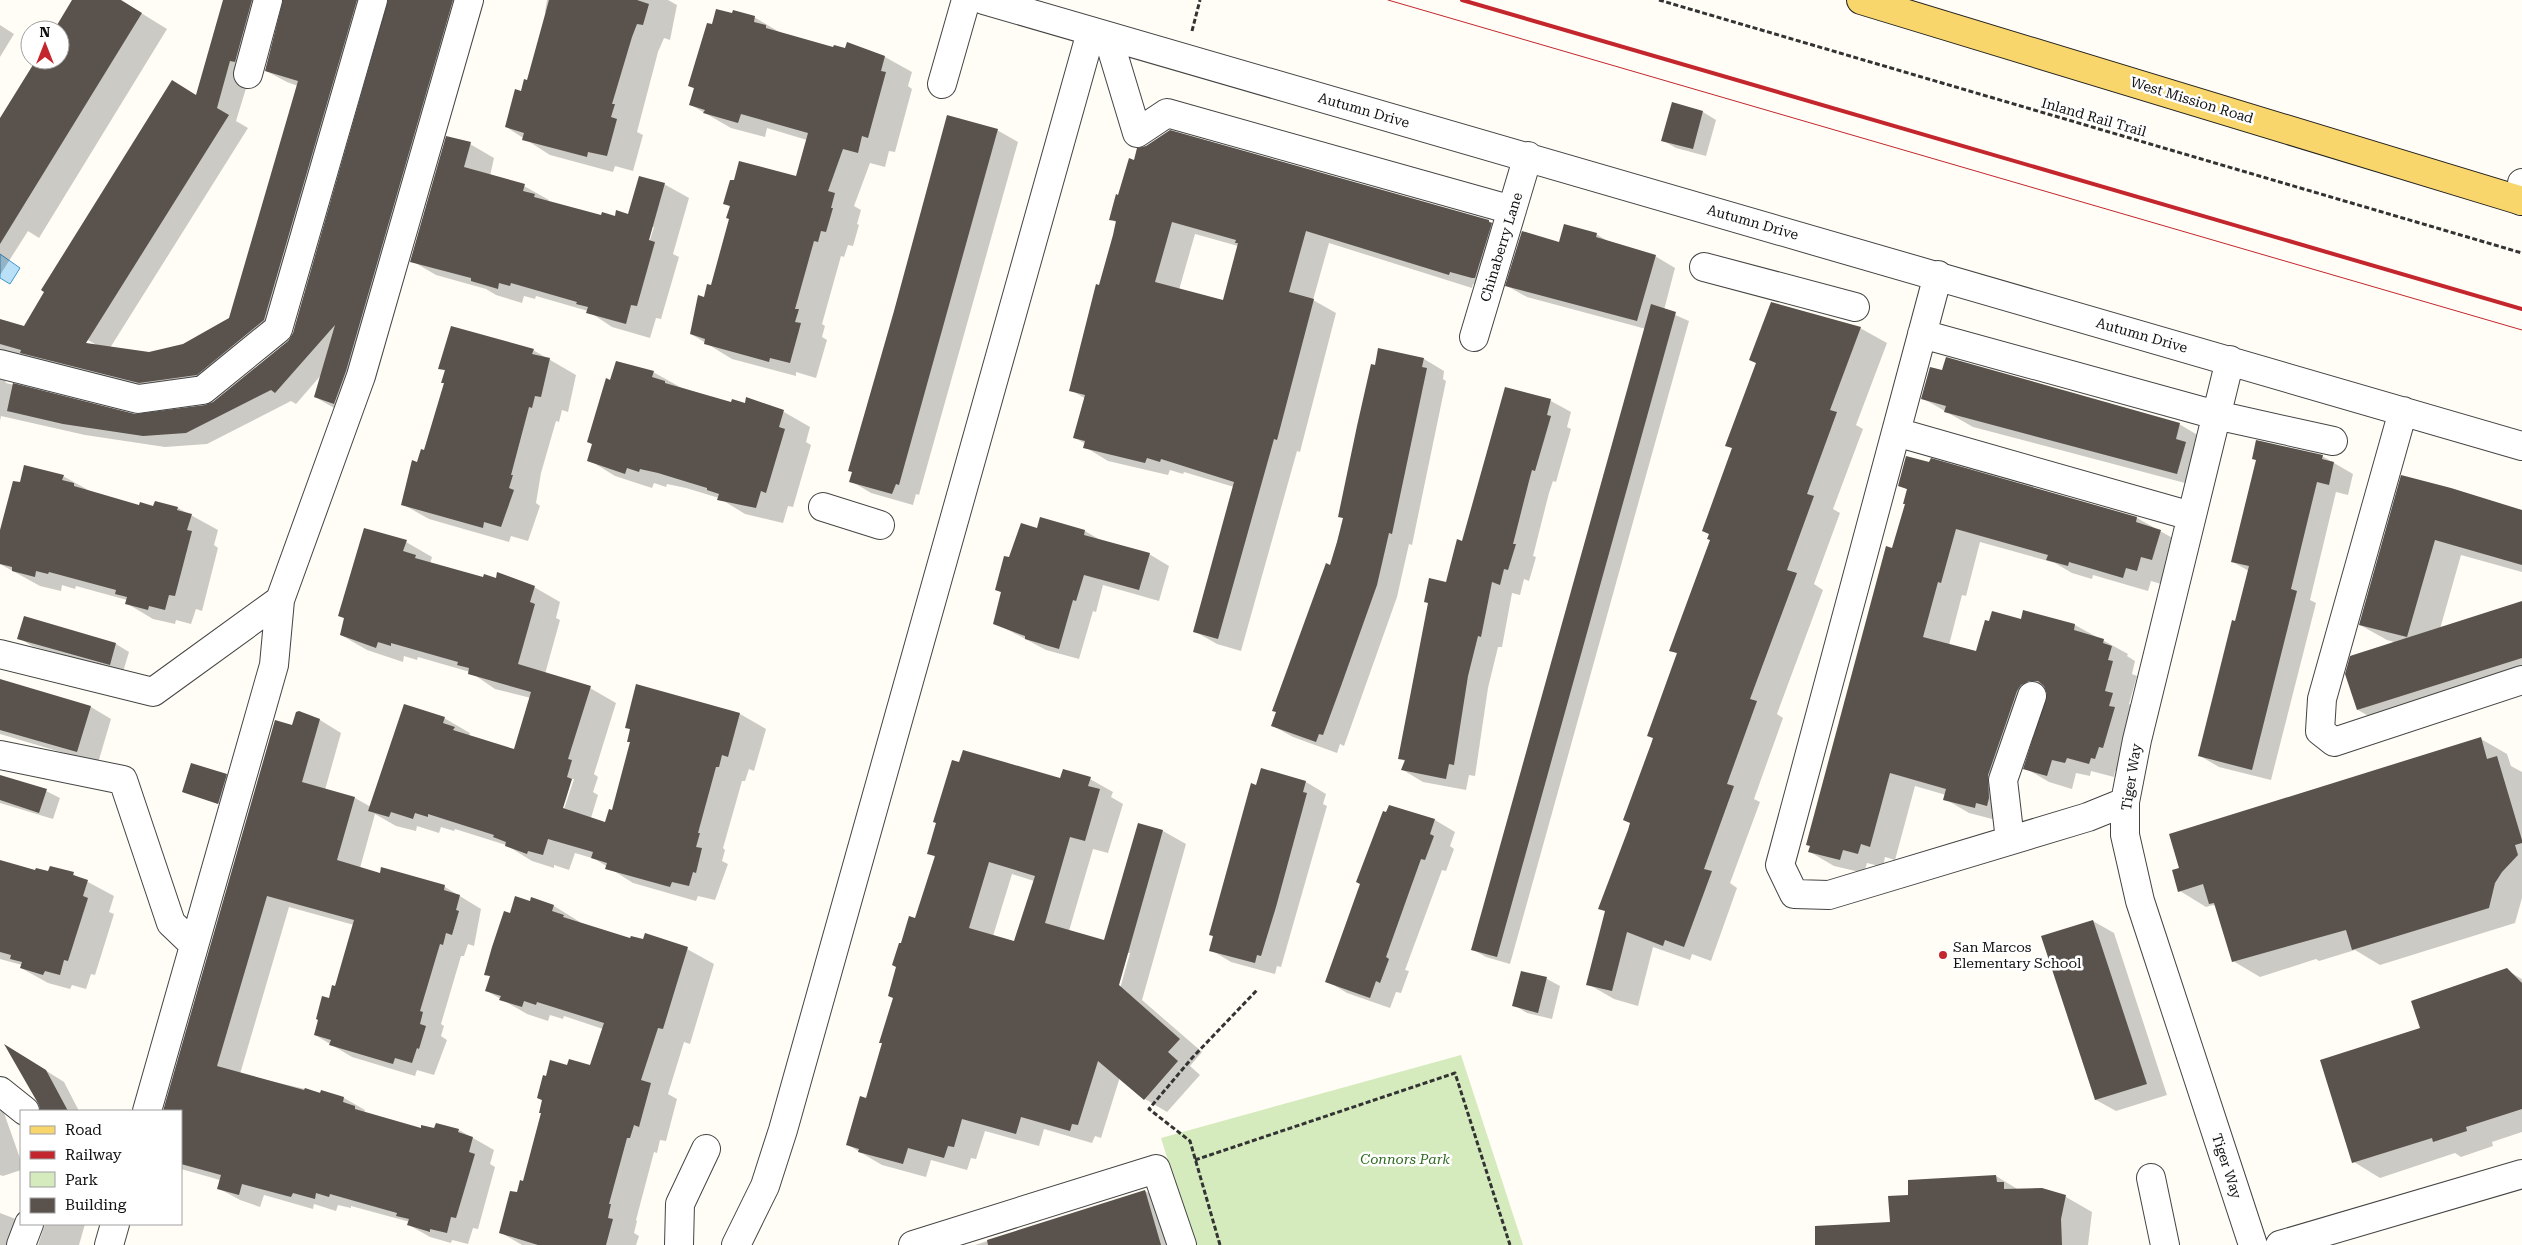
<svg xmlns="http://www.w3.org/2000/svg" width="2522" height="1245" font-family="'Roboto Serif',serif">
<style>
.green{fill:#d5ebbd}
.water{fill:#b9e0f7;stroke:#3f96cf}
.shadow{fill:#0003;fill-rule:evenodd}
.building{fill:#5a524d;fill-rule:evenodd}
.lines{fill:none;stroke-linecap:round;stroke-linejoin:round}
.minor-casing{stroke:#444;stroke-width:30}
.major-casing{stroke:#222;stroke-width:30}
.path{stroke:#333;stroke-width:3;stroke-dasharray:5 2.5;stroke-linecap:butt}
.minor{stroke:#fff;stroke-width:28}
.major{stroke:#f9d66b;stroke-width:28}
.tram{stroke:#c4262e;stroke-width:1}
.rail{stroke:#c4262e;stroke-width:4}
.poi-dot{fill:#c4262e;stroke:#fff;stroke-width:2}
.labels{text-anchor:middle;stroke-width:5;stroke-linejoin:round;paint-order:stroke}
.street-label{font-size:14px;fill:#111;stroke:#fff}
.poi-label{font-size:14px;fill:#111;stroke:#fff;text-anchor:start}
.park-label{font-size:14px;font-style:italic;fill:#2f6b1f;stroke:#fff}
</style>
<rect width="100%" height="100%" fill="#fffdf5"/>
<!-- green -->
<path class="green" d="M1461,1055L1523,1245H1194L1161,1138Z"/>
<!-- water -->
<path class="water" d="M0,254L20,268L10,284L0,278Z"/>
<!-- shadow -->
<path class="shadow" d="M74,0H120L167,29L39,238L28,231L0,275V120L37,60H60V30H55Z
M225,0H278L251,72L236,121L248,128L110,348L149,353L183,345L230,319L298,86L287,82L266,71L284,0H383L284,332L217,386L160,394L5,372V380L6,383L140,416L205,407L213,403L289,342L294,334L389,0H477L336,409L315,397L322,374L296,404L291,401L207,444L165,447L85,435L1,416L0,421V320L100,347L88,340L197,96Z
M547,0H668L677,5L670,40L664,38L658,52L637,132L643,135L633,171L615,166L613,172L550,155L506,127L528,81L547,13L545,12Z
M754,17L781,33L834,48L846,49L848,44L885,57L912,72L908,86L912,89L895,152L889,151L885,167L870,163L854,206L861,210L857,224L859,225L853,246L848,245L844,257L841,256L822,324L825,326L822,337L827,340L816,378L796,372V376L732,359L691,334L712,286L730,219L731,207L725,203L797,178L807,140L767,128L765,137L731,128L691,105L695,89L689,86L713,25Z
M0,25L14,34L0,57Z
M1703,112L1716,120L1706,156L1676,148L1662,140Z
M997,130L1018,142L919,495L916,494L913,505L871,493L851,481Z
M470,144L494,158L490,176L524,186L549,200L548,202L602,217L615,218L629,215L664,184L689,198L673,254L679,257L661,319L656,318L650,338L612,327L588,311L536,296L535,299L524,296L522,303L496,295L486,289L436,275L412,261ZM651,227H654L648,246L646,245Z
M1111,219L1489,221L1512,234L1496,291L1473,284L1472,288L1329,243L1313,300L1336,313L1300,452L1297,451L1241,651L1217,644L1194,631L1234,487L1184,472L1183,474L1170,470L1168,475L1108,461L1085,447L1086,444L1075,438L1086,399L1071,390L1117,223ZM1195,234L1238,246L1224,302L1179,290Z
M1596,234L1611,243L1655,256L1675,268L1664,310L1689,321L1510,964L1486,957L1472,949L1646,329L1527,297L1507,286L1560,244Z
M1860,328L1887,343L1856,425L1863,429L1833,509L1840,513L1814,584L1823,590L1777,714L1783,718L1754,799L1760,802L1730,883L1737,888L1711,961L1692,954L1690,960L1653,947L1638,1006L1614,999L1588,984L1654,739L1648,735L1678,654L1671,650L1712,541L1733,448L1727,445Z
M533,350L576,375L568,412L562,410L559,422L556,421L541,473L536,503L540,506L528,541L511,536L509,542L429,519L402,504L425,452L445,383L446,371L440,368Z
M1379,350L1424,359L1444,371L1443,379L1446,381L1412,545L1409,544L1397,597L1344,746L1340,744L1337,753L1293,737L1273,726L1330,566L1344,519L1340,516Z
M1947,358L2179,424L2206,440L2204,488L1973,427L1922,398L1943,372Z
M653,372L680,387L732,404L784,412L810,427L806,442L811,445L793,507L788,506L783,523L745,514L719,498L686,488L667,484L666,487L654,483L652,488L615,476L589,460L611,381Z
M1506,388L1551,401L1571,412L1567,427L1571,429L1556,482L1553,481L1549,493L1533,556L1536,557L1529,581L1524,579L1520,595L1512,593L1502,647H1498L1488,688L1475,776L1469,775L1466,790L1423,782L1403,770L1405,761L1399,758L1447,583L1463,542Z
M2322,456L2353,474L2348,495L2336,492L2310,600L2316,603L2271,780L2219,767L2200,756L2249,571L2233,562Z
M63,476L90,491L140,507L178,508L218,530L214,545L218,548L202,611L196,609L191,624L176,620L175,624L153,619L126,603L127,600L76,586L75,589L62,585L61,591L40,586L0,564V535L21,484Z
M2402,477L2522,511V572L2461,555L2440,629L2522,603V681L2385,725L2358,710L2397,643L2387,640L2360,625Z
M1899,485L2137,518L2185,545L2161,584L2151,581L2148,591L2093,575L2092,579L2072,573L2055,563L1980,542L1966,596L1962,595L1949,645L1977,652L2022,621L2024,612L2075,625L2128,654L2127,656L2135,661L2132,674L2137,676L2129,704L2137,708L2120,772L2115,771L2114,777L2091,771L2090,776L2076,773L2072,789L2049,782L2025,768L2047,697L2041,705L2000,821L1969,813L1945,799L1946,795L1915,786L1895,860L1885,857L1883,867L1867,863L1864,873L1834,866L1810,852L1906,504L1908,490Z
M1038,530L1085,531L1102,541L1149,554L1169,566L1159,601L1103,585L1096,612L1093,611L1079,659L1046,650L995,623L1002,593L996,589L1010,559Z
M406,542L432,557L430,564L484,579L534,587L560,602L556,618L560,620L545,674L590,688L616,703L594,774L598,777L593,792L598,795L591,818L606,823L613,811L631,743V730L626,727L637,686L740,714L766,729L754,771L749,769L745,781H742L723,848L725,850L722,861L728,864L715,900L698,896L696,901L633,883L595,859L575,853L569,870L554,865V868L532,861L506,845L455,829L454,831L441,827L439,833L417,826L416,831L396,826L375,814L360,868L381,874L382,869L445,887L481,909L474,946L468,944L464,956H461L441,1024L444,1026L441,1036L447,1040L434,1075L417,1070L415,1076L352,1057L315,1035L336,988L354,925L289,907L240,1074L344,1098L365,1110L364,1114L422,1129L435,1130L437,1125L459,1130L494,1150L490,1164L495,1167L478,1229L473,1228L468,1244L452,1240L451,1243L430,1237L409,1225L410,1222L351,1206V1208L338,1205L336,1211L314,1204L313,1209L264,1195L260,1207L240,1200L218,1188L220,1180L181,1169V1111H164L276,721L293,726L320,720L341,733L325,790L355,798L371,807L444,718L470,733L469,736L515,750L531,698L495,689L470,672L418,657L417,660L404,656L403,662L367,650L341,635L345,619L340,616ZM571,779H574L562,815L560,814Z
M19,638L116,644L129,652L123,672L32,646Z
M0,680L91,707L111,719L98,763L0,734Z
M2481,739L2507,754L2511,766L2522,772V898L2515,923L2380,965L2355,950L2319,961L2316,959L2260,977L2233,961L2216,906L2213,905L2206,907L2180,891Z
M226,775L233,779L225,806L184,792Z
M0,776L46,791L60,798L53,819L0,803Z
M1061,779H1090L1113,792L1111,797L1123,804L1108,853L1093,849L1069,931L1105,942L1139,824L1163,831L1186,844L1142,1000L1202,1052L1190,1066L1200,1075L1167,1112L1145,1099L1120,1077L1101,1138L1095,1136L1092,1143L1044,1129L1039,1146L985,1131L976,1159L971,1158L967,1170L931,1160L926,1177L882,1165L848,1145L866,1099L883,1043L894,998L902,945L916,920L935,857L929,853ZM1012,874L1034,881L1015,942L993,936ZM1127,953H1130L1119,992L1116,991Z
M1306,782L1326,794L1323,804L1327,806L1281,967L1277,966L1275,974L1231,962L1211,950L1214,937L1210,934L1257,786Z
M1390,807L1435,820L1455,832L1450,846L1454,849L1446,871L1442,870L1405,970L1409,971L1401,993L1396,992L1390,1008L1347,993L1327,981Z
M0,862L35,872L73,874L114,896L109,912L114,914L95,975L91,974L86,989L72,985L70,989L48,983L21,968L22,965L0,959Z
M554,906L580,922L579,924L630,940L687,949L714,964L690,1044L684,1042L668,1094L677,1099L666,1141L660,1140L657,1153L654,1152L636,1220L637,1221L634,1233L639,1236L636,1245H522L500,1232L524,1182L542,1114L543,1101L538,1098L547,1077L568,1066H590L603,1029L564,1016L563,1019L550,1015L548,1021L527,1014L487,991L491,977L486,974L511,914Z
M2093,921L2114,933L2167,1095L2116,1111L2096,1100Z
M2506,970L2522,979V1132L2492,1142L2493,1146L2461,1157L2455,1153L2380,1178L2354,1162L2421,1029Z
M1522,972L1547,979L1560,986L1552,1019L1527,1013L1514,1005Z
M23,1056L64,1082L79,1111H42Z
M0,1107L4,1113L21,1161V1170L3,1176L0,1175Z
M1996,1176L2019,1190L2066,1197L2092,1212L2088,1245H1858L1891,1224L1910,1196Z
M1145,1191L1162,1201L1179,1245H975Z
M0,1213L21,1221L28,1245H0Z
M45,1224H85L79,1245H38Z"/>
<!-- building -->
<path class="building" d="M72,0H121L142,13L0,244V118L36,60H60V30H54Z
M223,0H252L235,62L230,61L217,108L229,115L86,343L149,352L183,344L229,318L298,81L265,71L283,0H357L264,320L197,375L139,383L20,353L21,350L0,344V319L24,326L44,292L41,290L172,80L196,95Z
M388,0H453L346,371L334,404L314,397L335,325L275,393L271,390L186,433L143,436L63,424L7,411L13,383L135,414L205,405L213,402L288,341L293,333Z
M549,0H637L649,4L643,25L637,24L632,37L612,104H615L611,117L617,119L607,156L588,152L587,157L522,140L524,133L505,127L515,89L521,91L524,79L527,80Z
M716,9L732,13L733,10L755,16L754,22L766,25V28L833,47L834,45L845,48L847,42L885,56L881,71L886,72L868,138L862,136L858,153L843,149L828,191L835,193L831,208H833L826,232L821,231L818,242L814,241L795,309H799L795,322L801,323L790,363L770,358L769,362L704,344L705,339L690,334L698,295L704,297L707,284L711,285L729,219L726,218L730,206L723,204L730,180H734L739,161L796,176L808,133L741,114L738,123L703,113L705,110L689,105L694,88L688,86L707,23L712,24Z
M1672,102L1703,111L1693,149L1661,141Z
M947,115L998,129L899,485L896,484L892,494L849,482L852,472L848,471L894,311Z
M1170,130L1489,220V222L1492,223L1475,278H1472L1450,272L1449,275L1306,231L1289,292L1314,299L1277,440L1274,439L1218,639L1193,632L1234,482L1161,459L1160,462L1147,458L1145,463L1083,448L1085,441L1073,438L1085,395L1069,391L1096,284L1099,285L1113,235L1116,221L1109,220L1116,194L1118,195L1129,158L1134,160L1137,148L1146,146ZM1172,222L1236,240L1235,243H1238L1223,300L1155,282Z
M446,136L471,142L464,167L525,184L523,191L535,194L534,197L601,215L602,212L615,216L616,210L628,214L639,176L665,183L649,240L655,242L637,306L631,305L626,324L586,313L588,307L576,304L577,302L511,283L510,286L499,283L498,289L471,281V278L410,262Z
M1564,224L1597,233L1596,237L1656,255L1637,321L1505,286L1522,231L1559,242Z
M1771,302L1861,327L1830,410L1837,412L1807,494L1814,496L1787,570L1797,573L1750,699L1757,701L1727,784L1734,786L1704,869L1712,871L1684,947L1665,940L1663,946L1627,932L1612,991L1586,985L1604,915L1605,911L1598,909L1628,830L1630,823L1623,820L1651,744L1653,738L1647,736L1677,653L1669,651L1710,540L1707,539L1709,534L1702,531L1732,448L1725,446L1756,363L1749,360Z
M1651,304L1676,312L1497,957L1471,950Z
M451,326L534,349L532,354L550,358L541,397L535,396L532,408L529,407L511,475H513L509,488L514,490L501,527L484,522L483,528L401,505L412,460L417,462L421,449L424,450L444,383H441L445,370L438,369Z
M1378,348L1424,358L1422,367L1427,368L1392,534L1389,533L1377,585L1341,686L1323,735L1319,734L1316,742L1271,726L1276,712L1272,711L1326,563L1330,565L1337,542L1343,518L1338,517L1357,426L1371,364L1375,365Z
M1946,357L2180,423L2176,439L2186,442L2177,474L1944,412L1946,406L1921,399L1930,367L1942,370Z
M616,361L654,371L652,377L665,381V383L731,402L732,399L745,403L746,397L784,410L779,427L785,429L766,493L761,491L756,508L717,500L719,494L707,490V488L658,473L640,469L639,472L627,468L625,474L587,461L592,444L587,442L606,378L610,380Z
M1505,387L1551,399L1547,415L1551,416L1535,471L1532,470L1529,481L1513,544H1516L1508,570L1504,569L1500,585L1492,582L1481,637L1478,636L1468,676L1454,765L1449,764L1446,779L1401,770L1405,760L1398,759L1428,603L1424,602L1429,578L1446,582L1457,539L1462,541Z
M2256,440L2323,455L2322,459L2334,462L2329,485L2317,482L2291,589L2297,591L2252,770L2198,756L2232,620L2235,621L2249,566L2231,562L2256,460L2252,459Z
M1906,456L1929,462L1931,458L2137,517L2136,522L2161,530L2152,560L2141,557L2137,571L2126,568L2123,578L2069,562L2068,566L2046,560L2048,555L1956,529L1941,583L1938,582L1923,637L1976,651L1985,620L1989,621L1992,611L2021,619L2023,610L2075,624L2074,630L2104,639L2103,643L2112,646L2108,660L2113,661L2105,691L2113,693L2109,706L2115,707L2103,748L2099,747L2095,759L2091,758L2089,764L2067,758L2065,763L2052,760L2047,776L2023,769L2047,694L2044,686L2038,681H2029L2021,685L2017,691L1988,775L1989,798L1987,806L1976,803L1975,808L1943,800L1946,789L1890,773L1870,847L1861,844L1858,854L1843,850L1840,860L1808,852L1810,846L1806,845L1886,546L1892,548L1905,504H1903L1907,489L1898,486Z
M24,465L64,475L62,480L74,483V486L139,505L140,502L153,506L155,501L178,507L177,510L192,514L187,530L192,531L175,596L169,595L165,610L149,606L148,610L125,604L127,597L115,594L116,590L49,572L48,574L36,571L35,577L12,571V567L0,564V530L13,481L20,482Z
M2401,475L2451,488L2522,510V565L2435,540L2407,637L2359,625Z
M1040,517L1085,530L1084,535L1150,553L1139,590L1084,575L1076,601L1073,600L1059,649L1025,639V636L993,624L1001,592L995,590L1004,556L1009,557L1021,523L1037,528Z
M364,528L407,540L403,551L416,555L415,558L483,577L484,574L496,578L497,572L535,586L530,602L535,604L518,664L591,686L568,759L572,760L567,777L572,779L563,808L605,822L609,809L612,810L630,742H627L630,729L625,728L636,684L740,713L728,757L722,755L719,767H716L698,833H700L696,847L702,848L696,873L693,872L689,886L672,882L670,887L605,869L607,863L591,858L593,852L548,839L543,855L528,851L527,854L505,846L506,842L493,837L494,835L428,814V817L415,813L413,819L391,812L389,817L368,811L404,704L445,717L443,723L455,727L453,730L514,749L531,692L468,674L469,668L457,665L458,662L391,643V646L378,642L376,648L340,635L344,618L338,616Z
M2522,601V658L2357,710L2345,674L2350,656Z
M24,616L116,643L110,665L17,639Z
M0,679L91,706L77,752L0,730Z
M299,711L320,719L302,782L355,797L337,860L380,873L381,867L445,885L444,890L460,895L456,910L459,911L452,935L446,933L443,945L440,944L420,1011L423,1012L420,1024L426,1026L419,1049L417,1048L412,1063L395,1058L393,1064L329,1045L331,1040L314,1035L318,1020L316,1019L322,996L329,998L332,985L335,986L354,920L267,896L217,1066L304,1090L305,1088L320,1093L321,1090L344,1097L343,1102L355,1106V1109L421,1128V1125L434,1128L436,1123L459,1129L458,1132L473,1137L469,1152L475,1154L456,1218L451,1217L447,1233L430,1229V1232L407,1225L409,1219L396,1216L397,1213L330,1194L329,1197L316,1193L315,1199L293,1193L291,1197L242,1184L239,1195L217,1189L221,1175L181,1164V1111H163L275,720L292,725L296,712Z
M2481,737L2487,759L2497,756L2522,840V843L2515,845L2518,855L2502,872L2495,883L2489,908L2352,950L2346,930L2232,962L2214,903L2209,904L2203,884L2178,892L2172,870L2179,868L2169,834Z
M963,750L1060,778L1063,769L1091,777L1088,786L1100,789L1085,841L1070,837L1045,923L1104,940L1138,823L1163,830L1119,985L1180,1039L1168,1052L1178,1061L1144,1100L1098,1061L1078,1125L1072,1124L1070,1131L1021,1117L1016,1134L962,1119L954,1147L948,1146L944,1158L908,1148L903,1164L858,1152L859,1149L846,1145L860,1096L866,1098L882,1043H879L893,998L888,996L896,967L892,965L899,943H901L909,916L915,918L935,856L927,854L936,823L933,822L952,760L959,762ZM989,862L1035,876L1014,941L969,928Z
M191,763L227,774L218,804L182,792Z
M1261,768L1306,781L1303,792L1307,793L1276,907L1261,956L1257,955L1255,963L1209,951L1213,936L1209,935L1251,783L1256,785Z
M0,775L47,789L39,813L0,800Z
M1389,805L1435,819L1430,834L1434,836L1425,860L1421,859L1407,898L1386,957L1389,959L1380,983L1376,981L1370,998L1325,982L1360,884L1356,882L1383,811L1386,812Z
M0,860L35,870L36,868L48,871L50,866L74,872L73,875L88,880L83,896L88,898L68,961L64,960L60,975L45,971L43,975L20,968L22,962L10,959L11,955L0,952Z
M515,896L530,901L531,897L554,905L552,911L564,915L563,917L630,938L631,936L643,939L645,933L688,947L663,1029L658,1028L641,1080L651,1083L639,1127L634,1125L630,1138H627L609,1204H611L608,1218L613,1219L606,1245H538L499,1233L510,1191L517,1192L520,1180L523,1181L541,1113H539L542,1100L537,1098L543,1075L546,1076L550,1060L567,1065L569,1059L590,1065L604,1023L537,1002L536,1005L524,1001L522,1007L499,1000L501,996L485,991L490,976L484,975L492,947L504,911L510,913Z
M2093,920L2147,1084L2095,1100L2041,936Z
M2507,968L2522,983V1109L2466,1127L2467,1131L2433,1142L2432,1138L2352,1163L2320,1060L2420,1028L2411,1001Z
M1521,971L1547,977L1538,1013L1512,1006Z
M4,1044L46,1070L68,1111H40L39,1105Z
M1996,1175L1997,1182H2004V1189L2042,1188L2066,1195L2061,1219L2062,1245H1815V1226L1890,1222L1888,1196L1908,1195V1180Z
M1145,1190L1161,1245H988L987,1240Z"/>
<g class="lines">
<defs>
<path id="minor" d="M984,0L2522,446
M1108,37L1137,133L1167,113L1512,210
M248,74L268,0
M942,84L966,0
M2521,201L2522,183
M1704,267L1855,307
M1938,275L1780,865L1794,894L1829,895L2088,817L2125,802
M1922,334L2216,415L2333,441
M1474,337L1528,156
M2230,360L2137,740L2125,802V835L2140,901L2253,1245
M0,364L138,399L203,390L278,329L373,0
M2403,411L2322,699L2320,731L2334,742L2522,680
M1896,432L2191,516
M823,507L880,525
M0,654L153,692L280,600
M0,755L123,780L171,923L194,945
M2010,840L2003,780L2032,696
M0,1091L25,1111
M147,1111L274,665L280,600L361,376L469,0
M2151,1178L2165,1245
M21,1245L29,1224
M109,1245L115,1224
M679,1245L680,1204L706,1149
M736,1245L765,1186L783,1130L1091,32
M913,1245L1156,1169L1182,1245
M2280,1245L2522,1174"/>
<path id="major" d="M1861,0L2522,201"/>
</defs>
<!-- minor casing -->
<use href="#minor" class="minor-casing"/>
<!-- major casing -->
<use href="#major" class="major-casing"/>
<!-- path -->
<path class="path" d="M1659,0L2522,253
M1192,31L1200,0
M1195,1160L1455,1073L1510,1245
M1220,1245L1190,1141L1149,1109L1192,1058L1258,989"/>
<!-- minor -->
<use href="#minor" class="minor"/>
<!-- major -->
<use href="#major" class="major"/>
<!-- tram -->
<path class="tram" d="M1388,0L2522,330"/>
<!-- rail -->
<path class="rail" d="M1462,0L2522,309"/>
</g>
<!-- markers -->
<circle class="poi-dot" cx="1943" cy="955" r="5"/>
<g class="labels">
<!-- street labels -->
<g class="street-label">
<text transform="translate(2192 100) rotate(17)" y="5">West Mission Road</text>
<text transform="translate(1364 110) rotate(16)" y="5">Autumn Drive</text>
<text transform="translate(2094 117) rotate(16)" y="5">Inland Rail Trail</text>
<text transform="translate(1753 222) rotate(16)" y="5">Autumn Drive</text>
<text transform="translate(1501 247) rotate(-73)" y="5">Chinaberry Lane</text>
<text transform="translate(2142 335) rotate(16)" y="5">Autumn Drive</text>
<text transform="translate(2131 777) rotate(-81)" y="5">Tiger Way</text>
<text transform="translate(2227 1166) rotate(72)" y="5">Tiger Way</text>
</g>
<!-- poi labels -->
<g class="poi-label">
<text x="1953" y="952">San Marcos<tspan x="1953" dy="16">Elementary School</tspan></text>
</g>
<!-- park labels -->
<g class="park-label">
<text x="1405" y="1164">Connors Park</text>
</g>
</g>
<!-- legend -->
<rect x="20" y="1110" width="162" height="115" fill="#ffffff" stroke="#a0a0a0"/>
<rect x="30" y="1126" width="25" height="8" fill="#f9d66b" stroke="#a0a0a0"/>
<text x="65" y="1135" font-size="15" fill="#111111">Road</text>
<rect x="30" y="1151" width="25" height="8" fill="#c4262e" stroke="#a0a0a0"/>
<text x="65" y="1160" font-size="15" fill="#111111">Railway</text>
<rect x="30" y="1172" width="25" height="15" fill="#d5ebbd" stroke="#a0a0a0"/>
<text x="65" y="1185" font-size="15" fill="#111111">Park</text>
<rect x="30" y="1198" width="25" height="15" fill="#5a524d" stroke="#a0a0a0"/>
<text x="65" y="1210" font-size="15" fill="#111111">Building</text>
<!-- north arrow -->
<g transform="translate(45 45)"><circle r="24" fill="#ffffff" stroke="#a0a0a0"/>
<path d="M0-4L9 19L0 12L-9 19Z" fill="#c4262e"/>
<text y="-8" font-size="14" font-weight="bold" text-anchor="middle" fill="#111111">N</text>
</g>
</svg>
